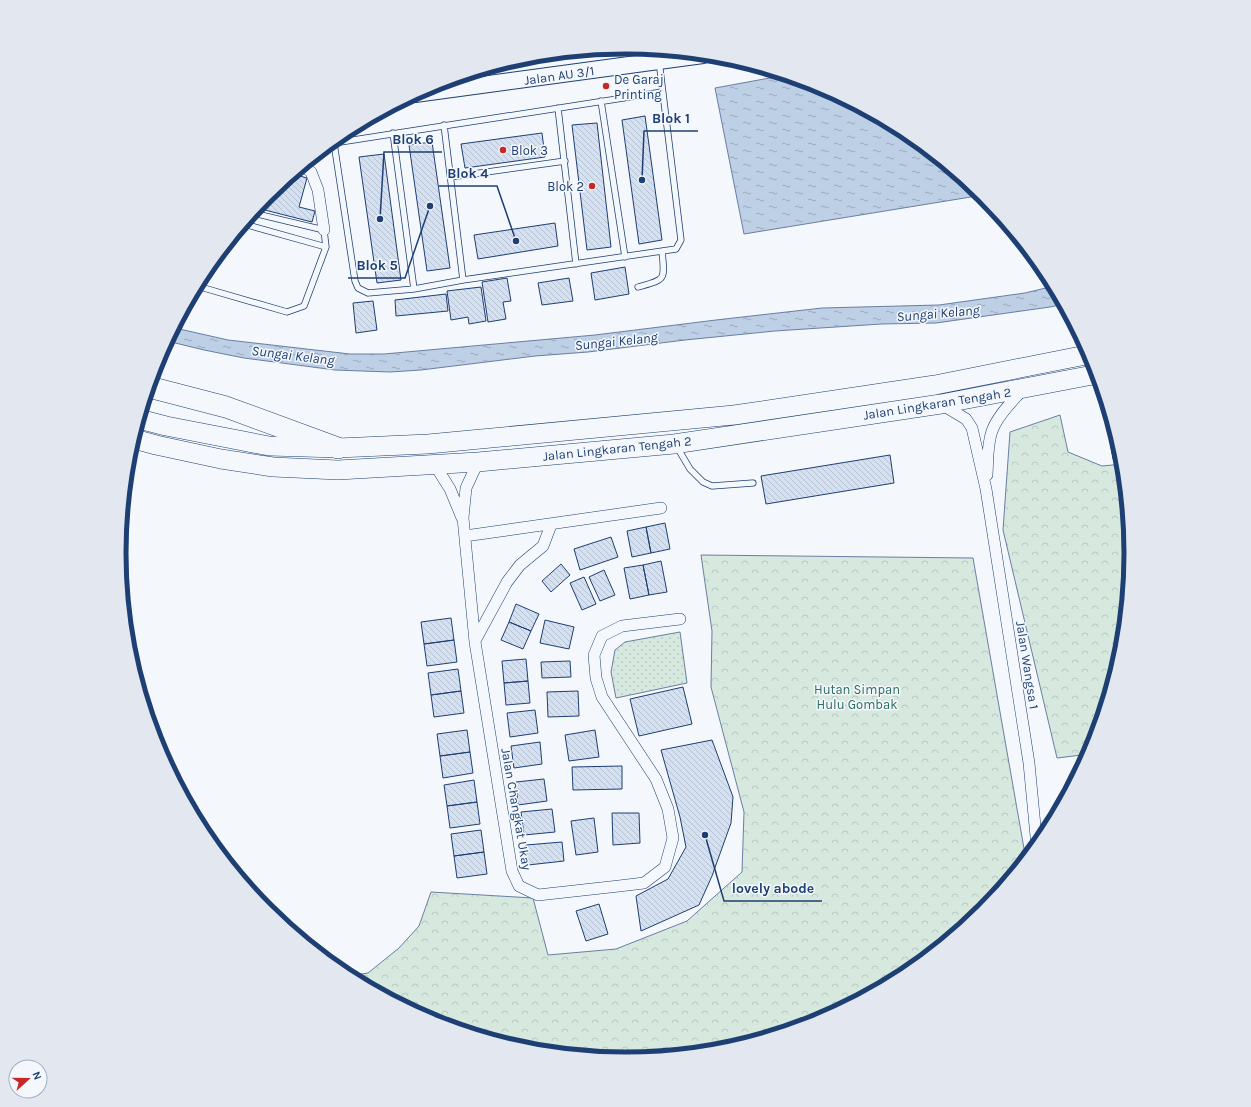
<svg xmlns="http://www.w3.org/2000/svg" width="1251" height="1107" font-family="Karla,sans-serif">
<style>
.grass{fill:url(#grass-dots);stroke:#687fa3}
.forest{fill:url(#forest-crowns);stroke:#687fa3}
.water{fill:url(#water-ripples);stroke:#687fa3}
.building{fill:url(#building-back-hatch);stroke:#1d3f73}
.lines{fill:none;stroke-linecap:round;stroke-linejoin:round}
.service-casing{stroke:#1d3f73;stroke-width:7}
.minor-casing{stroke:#1d3f73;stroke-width:12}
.secondary-casing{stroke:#1d3f73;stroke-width:18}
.trunk-casing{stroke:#1d3f73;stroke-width:20}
.motorway-casing{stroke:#1d3f73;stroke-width:22}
.service{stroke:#f4f7fb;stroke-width:5.5}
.minor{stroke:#f4f7fb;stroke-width:11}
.secondary{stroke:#f4f7fb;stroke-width:16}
.trunk{stroke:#f4f7fb;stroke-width:19}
.motorway{stroke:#f4f7fb;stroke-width:21}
.poi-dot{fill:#c62828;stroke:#f4f7fb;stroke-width:1.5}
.labels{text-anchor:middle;stroke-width:3;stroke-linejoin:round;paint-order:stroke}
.street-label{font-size:13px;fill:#1d3f73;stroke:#f4f7fb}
.poi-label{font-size:13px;fill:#1d3f73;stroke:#f4f7fb;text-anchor:start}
.park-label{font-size:13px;fill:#2c6c60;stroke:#f4f7fb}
.water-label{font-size:14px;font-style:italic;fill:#1d3f73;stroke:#f4f7fb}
.rim{fill:none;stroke:#1d3f73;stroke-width:5}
.leader{fill:none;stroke:#1d3f73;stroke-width:1.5}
.callout-dot{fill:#1d3f73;stroke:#f4f7fb;stroke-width:1.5}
.callout-label{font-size:14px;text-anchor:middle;font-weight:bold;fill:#1d3f73;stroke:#f4f7fb;stroke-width:3;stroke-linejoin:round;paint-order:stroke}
</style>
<defs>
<pattern id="grass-dots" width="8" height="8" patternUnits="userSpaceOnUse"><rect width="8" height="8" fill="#d7e8df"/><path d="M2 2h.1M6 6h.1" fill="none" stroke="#b8c8c3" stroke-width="1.8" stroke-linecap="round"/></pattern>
<pattern id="forest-crowns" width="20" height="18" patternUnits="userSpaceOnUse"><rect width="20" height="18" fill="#d7e8df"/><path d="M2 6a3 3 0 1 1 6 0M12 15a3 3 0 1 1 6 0" fill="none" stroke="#b8c8c3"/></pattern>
<pattern id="water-ripples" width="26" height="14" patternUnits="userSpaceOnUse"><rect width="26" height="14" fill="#bed0e5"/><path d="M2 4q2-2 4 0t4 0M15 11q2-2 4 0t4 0" fill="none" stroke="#9aaabe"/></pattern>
<pattern id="building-back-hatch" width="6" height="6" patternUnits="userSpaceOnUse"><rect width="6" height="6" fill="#d5e0f0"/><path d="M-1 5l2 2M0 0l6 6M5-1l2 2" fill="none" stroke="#b6c1d1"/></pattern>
</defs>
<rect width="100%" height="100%" fill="#f4f7fb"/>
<!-- grass -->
<path class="grass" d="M680,632L687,683L616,698L611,672L615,650L625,642Z"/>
<!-- forest -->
<path class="forest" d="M1060,415L1068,452L1102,466L1123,464L1132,554L1122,653L1093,748L1090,754L1057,758L1003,530L1010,432Z
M701,555L973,558L1026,860L983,912L907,975L819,1022L724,1050L625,1060L526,1050L431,1021L347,976L368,973L399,948L419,926L431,892L533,898L548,955L616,949L687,921L742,872L744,812L711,687L712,631Z"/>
<!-- water -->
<path class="water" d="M786,75L820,86L907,132L983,195L744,234L715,88Z
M1054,286L1064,304L1050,307L936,323L881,324L775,331L685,340L588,352L535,356L421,370L390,372L335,370L244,358L204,350L167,341L175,328L228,340L350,354H384L595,335L716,320L822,308L939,305L1025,293Z"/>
<!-- building -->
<path class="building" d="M645,116L662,240L639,244L622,120Z
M597,123L611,247L587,250L572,125Z
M542,133L545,157L465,168L461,144Z
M432,142L450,268L427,271L409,145Z
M384,154L401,280L377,283L359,157Z
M293,174L307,178L299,207L315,211L312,222L257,208L268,195Z
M555,223L558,246L478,259L474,235Z
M625,267L629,294L595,300L591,273Z
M507,278L511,301L503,302L506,319L488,322L482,282Z
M569,278L573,301L542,305L538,283Z
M481,287L486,321L469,324L468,317L451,320L447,291Z
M446,294L448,311L396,316L395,300Z
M373,301L377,330L356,333L353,303Z
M1110,413L1122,455L1123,458L1113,459L1106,414Z
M890,455L894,483L766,504L761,476Z
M665,523L670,549L651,553L646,527Z
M646,527L651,553L632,557L627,531Z
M611,537L618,557L580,570L574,549Z
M661,561L667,592L649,595L643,565Z
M561,564L570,575L551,592L542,581Z
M643,565L649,595L630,599L624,568Z
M604,570L615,595L600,601L589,577Z
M584,577L596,604L582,610L570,583Z
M516,604L539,614L531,631L509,622Z
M451,618L454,640L424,644L421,622Z
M545,620L574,627L569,649L540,643Z
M509,622L531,631L523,649L501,640Z
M454,640L457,662L427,666L424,644Z
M526,659L528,681L504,683L502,661Z
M570,661L571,677L542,678L541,662Z
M458,669L461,691L431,695L428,673Z
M528,681L530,703L506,705L504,683Z
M683,687L692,724L639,736L630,699Z
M461,691L464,713L434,717L431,695Z
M578,691L579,716L548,717L547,692Z
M535,710L538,733L510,737L507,713Z
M467,730L470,752L440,756L437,734Z
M595,730L599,757L569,761L565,735Z
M712,740L733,797L731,823L712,876L699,905L641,931L636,896L668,879L686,847L680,817L661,750Z
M540,742L542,764L514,768L511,746Z
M470,752L473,773L443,778L440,756Z
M622,766V789L573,790L572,767Z
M544,779L547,801L518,805L516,782Z
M474,780L477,802L447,806L444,785Z
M477,802L480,824L450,828L447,806Z
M552,809L555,832L524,835L521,812Z
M612,813H639L640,843L613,845Z
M594,818L598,852L576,855L571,821Z
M481,830L484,852L454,856L451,834Z
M562,842L564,861L528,865L526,845Z
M484,852L487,874L457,878L454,856Z
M599,904L608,934L586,941L576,911Z"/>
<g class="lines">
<defs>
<path id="service" d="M601,101L625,257
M558,108L576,264
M444,125L463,280
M393,133L414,289
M333,142L334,143L355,281L358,288L368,293L414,289L463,280L676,249L681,240L659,61
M334,143L662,92
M451,177L565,161
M244,224L326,247
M197,286L287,312L304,306L326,247L324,230L253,213
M638,287C666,279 665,281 662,251
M677,447L690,469L703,482L712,486L753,483"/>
<path id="minor" d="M303,166L311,172L318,190L324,230
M941,404L966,419L972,428L986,489L1029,763L1037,847
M478,462L466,488L463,518L475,642L512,871L519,886L538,895L619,886L644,883L665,867L673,838L668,809L656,779L602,697L596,678L594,655L602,636L622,626L680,619
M435,465L450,489L462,518
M987,475C988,460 987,445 992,431C998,415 1012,402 1023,389
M465,536L661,508
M475,641L507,582L520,565L543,546L551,525"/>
<path id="secondary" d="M415,94L703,55"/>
<path id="trunk" d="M139,419L166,426L269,446L338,448L428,444L734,415L935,385L1091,354
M134,439L156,445L221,459L273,467L338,470L478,462L674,444L941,404L1098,374"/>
<path id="motorway" d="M149,387L226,407L338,448"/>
</defs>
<!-- service casing -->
<use href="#service" class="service-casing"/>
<!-- minor casing -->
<use href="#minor" class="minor-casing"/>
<!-- secondary casing -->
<use href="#secondary" class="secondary-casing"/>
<!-- trunk casing -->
<use href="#trunk" class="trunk-casing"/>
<!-- motorway casing -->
<use href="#motorway" class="motorway-casing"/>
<!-- service -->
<use href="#service" class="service"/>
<!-- minor -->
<use href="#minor" class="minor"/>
<!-- secondary -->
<use href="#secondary" class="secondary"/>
<!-- trunk -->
<use href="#trunk" class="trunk"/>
<!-- motorway -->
<use href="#motorway" class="motorway"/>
</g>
<!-- markers -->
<g class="poi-dot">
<circle cx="606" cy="86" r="4"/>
<circle cx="503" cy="150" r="4"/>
<circle cx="592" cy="186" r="4"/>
</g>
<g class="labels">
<!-- street labels -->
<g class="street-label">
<text transform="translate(559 75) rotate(-8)" y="5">Jalan AU 3/1</text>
<text transform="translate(937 403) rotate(-9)" y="5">Jalan Lingkaran Tengah 2</text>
<text transform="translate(617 448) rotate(-6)" y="5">Jalan Lingkaran Tengah 2</text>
<text transform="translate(1028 665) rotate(81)" y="5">Jalan Wangsa 1</text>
<text transform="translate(517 809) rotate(80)" y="5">Jalan Changkat Ukay</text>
</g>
<!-- poi labels -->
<g class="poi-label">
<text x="614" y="84">De Garaj<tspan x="614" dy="15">Printing</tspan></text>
<text x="511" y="155">Blok 3</text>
<text x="584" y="191" text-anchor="end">Blok 2</text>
</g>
<!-- park labels -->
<g class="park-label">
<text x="857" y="694">Hutan Simpan<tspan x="857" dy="15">Hulu Gombak</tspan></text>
</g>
<!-- water labels -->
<g class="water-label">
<text transform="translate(938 313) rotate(-5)" y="5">Sungai Kelang</text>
<text transform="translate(616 341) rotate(-6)" y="5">Sungai Kelang</text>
<text transform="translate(293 355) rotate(7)" y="5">Sungai Kelang</text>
</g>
</g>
<!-- crop -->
<path d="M0 0H1251V1107H0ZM126 553a499 499 0 1 1 998 0a499 499 0 1 1-998 0Z" fill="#e3e8f0" fill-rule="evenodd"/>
<path class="rim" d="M126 553a499 499 0 1 1 998 0a499 499 0 1 1-998 0Z"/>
<!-- callouts -->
<path class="leader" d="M642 180L644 131H698M380 219L384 152H442M516 241L497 186H439M430 206L405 278H348M705 835L724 901H822"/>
<g class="callout-dot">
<circle cx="642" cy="180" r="4"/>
<circle cx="380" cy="219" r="4"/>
<circle cx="516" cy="241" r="4"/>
<circle cx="430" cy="206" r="4"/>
<circle cx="705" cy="835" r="4"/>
</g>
<g class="callout-label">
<text x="671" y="123">Blok 1</text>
<text x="413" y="144">Blok 6</text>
<text x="468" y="178">Blok 4</text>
<text x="377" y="270">Blok 5</text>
<text x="773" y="893">lovely abode</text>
</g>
<!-- north arrow -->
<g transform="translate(28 1079) rotate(69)"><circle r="19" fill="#f4f7fb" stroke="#9eadc5"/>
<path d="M0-3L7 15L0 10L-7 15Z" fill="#c62828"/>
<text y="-6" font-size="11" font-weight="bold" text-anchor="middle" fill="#1d3f73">N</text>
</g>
</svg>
